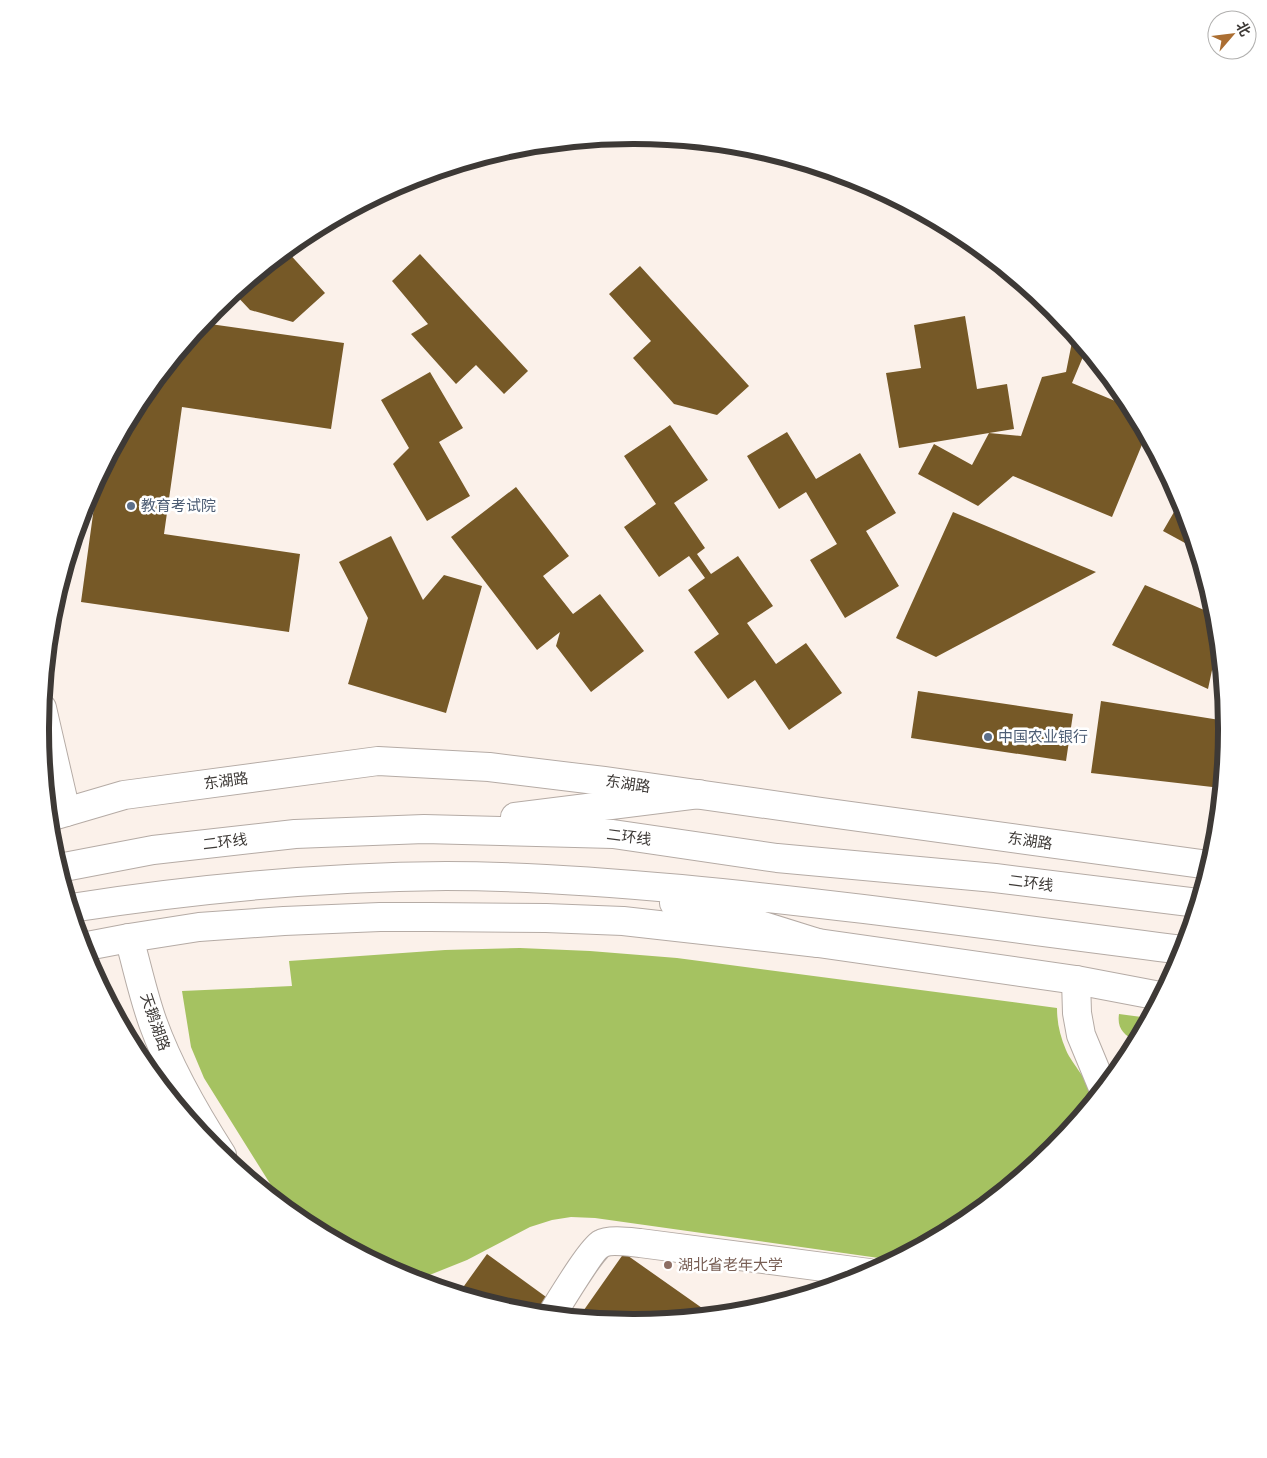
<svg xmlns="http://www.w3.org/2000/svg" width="1267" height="1458" font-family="'Titillium Web','Noto Sans SC',sans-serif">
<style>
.forest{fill:#a5c261}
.building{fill:#765927}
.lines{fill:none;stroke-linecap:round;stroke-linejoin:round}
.minor-casing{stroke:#b5aba5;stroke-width:30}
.major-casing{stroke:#b5aba5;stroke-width:30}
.highway-casing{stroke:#b5aba5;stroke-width:30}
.minor{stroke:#fff;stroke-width:28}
.major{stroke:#fff;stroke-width:28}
.highway{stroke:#fff;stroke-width:28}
.service-dot{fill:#5c6f8a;stroke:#fff;stroke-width:2}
.education-dot{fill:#8d6e63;stroke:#fff;stroke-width:2}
.labels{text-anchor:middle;stroke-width:5;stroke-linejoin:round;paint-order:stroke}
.service-label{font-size:15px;fill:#4e5e75;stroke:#fff;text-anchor:start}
.street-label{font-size:15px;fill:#3d3936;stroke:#fff}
.education-label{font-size:15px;fill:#785e54;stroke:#fff;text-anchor:start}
.rim{fill:none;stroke:#3d3936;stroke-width:6}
</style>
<rect width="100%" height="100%" fill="#fbf1ea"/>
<!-- forest -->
<path class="forest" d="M520,948L590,951L677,958L1057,1008C1057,1023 1060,1036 1066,1050C1072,1065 1094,1085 1091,1102L1053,1149L963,1223L893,1260L595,1218L571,1217L552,1220L530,1227L467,1260L417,1280L406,1277L304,1222L284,1206L204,1078L191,1047L182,991L292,986L289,961L445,950Z
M1119,1014L1149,1018L1137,1041C1123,1035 1117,1028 1119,1014Z"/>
<!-- building -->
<path class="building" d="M286,250L325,293L293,322L250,310L234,293Z
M420,254L528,371L504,394L476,365L456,384L411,334L428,324L392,281Z
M640,266L749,386L717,415L674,404L633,358L651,341L609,294Z
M965,316L977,389L1007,384L1014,429L989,433L1021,436L1042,377L1066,372L1072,342L1085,352L1072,383L1132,408L1146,435L1112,517L1013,476L978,506L918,474L934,444L972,465L989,433L899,448L886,373L921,368L914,325Z
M203,323L344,343L331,429L182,407L164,534L300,554L289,632L81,602L98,478L140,399Z
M430,372L463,428L439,442L470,496L427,521L393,464L409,448L381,400Z
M670,425L708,480L674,503L705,548L697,554L711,574L738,556L773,606L747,623L776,664L806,643L842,693L789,730L755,680L728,699L694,652L719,634L688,590L705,578L689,556L659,577L624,527L656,504L624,456Z
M787,432L816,479L860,453L896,513L866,531L899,586L845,618L810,560L837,544L806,492L779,509L747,456Z
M516,487L569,556L543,576L573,614L600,594L644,651L591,692L556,646L560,632L537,650L451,537Z
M1181,500L1182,502L1196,549L1163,531Z
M953,512L1096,572L936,657L896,638Z
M391,536L423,600L444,575L482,586L446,713L348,684L368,618L339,562Z
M1145,585L1216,615L1218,642L1208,689L1112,645Z
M918,691L1073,714L1066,761L911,738Z
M1101,701L1226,721L1227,729L1221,788L1091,773Z
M624,1253L712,1315L633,1322L579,1317Z
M487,1254L553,1302L544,1314L517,1311L459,1293Z"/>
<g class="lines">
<defs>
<path id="minor" d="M42,708L66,812
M129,938C137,966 143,995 153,1023C170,1070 195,1113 222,1155
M1076,980L1077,1013L1081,1035L1103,1088
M552,1314C559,1303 592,1248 601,1244C609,1239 630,1242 640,1243L869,1273"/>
<path id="major" d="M49,817L124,795L378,761L489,767L604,781L822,812L1209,865
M82,947L129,938L199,927L284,921L380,917H430L546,918L623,921L818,943L1076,980L1160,996"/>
<path id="highway" d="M515,817L699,794
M59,868L153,850L295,834L424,829L613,834L777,858L995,878L1198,903
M674,903L741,919L818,943
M71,908C194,889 320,877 446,876C524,876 603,882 681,889C849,905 1016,929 1184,950"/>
</defs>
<!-- minor casing -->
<use href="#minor" class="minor-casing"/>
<!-- major casing -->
<use href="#major" class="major-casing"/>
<!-- highway casing -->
<use href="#highway" class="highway-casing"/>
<!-- minor -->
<use href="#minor" class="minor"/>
<!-- major -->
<use href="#major" class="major"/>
<!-- highway -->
<use href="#highway" class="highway"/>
</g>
<!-- markers -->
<g class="service-dot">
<circle cx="131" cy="506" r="5"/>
<circle cx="988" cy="737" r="5"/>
</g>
<circle class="education-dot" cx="668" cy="1265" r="5"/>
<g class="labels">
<!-- service labels -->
<g class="service-label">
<text x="141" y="511">教育考试院</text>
<text x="998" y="742">中国农业银行</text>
</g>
<!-- street labels -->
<g class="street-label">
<text transform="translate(226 781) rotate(-8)" y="5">东湖路</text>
<text transform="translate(628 784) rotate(8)" y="5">东湖路</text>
<text transform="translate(629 837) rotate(7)" y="5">二环线</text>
<text transform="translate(1030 841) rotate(8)" y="5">东湖路</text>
<text transform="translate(225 842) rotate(-7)" y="5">二环线</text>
<text transform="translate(1031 883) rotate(7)" y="5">二环线</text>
<text transform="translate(155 1022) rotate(71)" y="5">天鹅湖路</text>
</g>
<!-- education labels -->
<g class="education-label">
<text x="678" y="1270">湖北省老年大学</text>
</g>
</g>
<!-- crop -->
<path d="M0 0H1267V1458H0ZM633 144H634A584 584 0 0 1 1218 728V730A584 584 0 0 1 634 1314H633A584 584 0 0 1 49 730V728A584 584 0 0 1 633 144Z" fill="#fff" fill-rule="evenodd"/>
<path class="rim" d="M633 144H634A584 584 0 0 1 1218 728V730A584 584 0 0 1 634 1314H633A584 584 0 0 1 49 730V728A584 584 0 0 1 633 144Z"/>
<!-- north arrow -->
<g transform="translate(1232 35) rotate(62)"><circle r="24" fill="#ffffff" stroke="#b1b0af"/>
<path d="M0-4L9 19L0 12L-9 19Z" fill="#ab6e32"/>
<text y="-8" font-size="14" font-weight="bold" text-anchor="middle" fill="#3d3936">北</text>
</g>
</svg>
